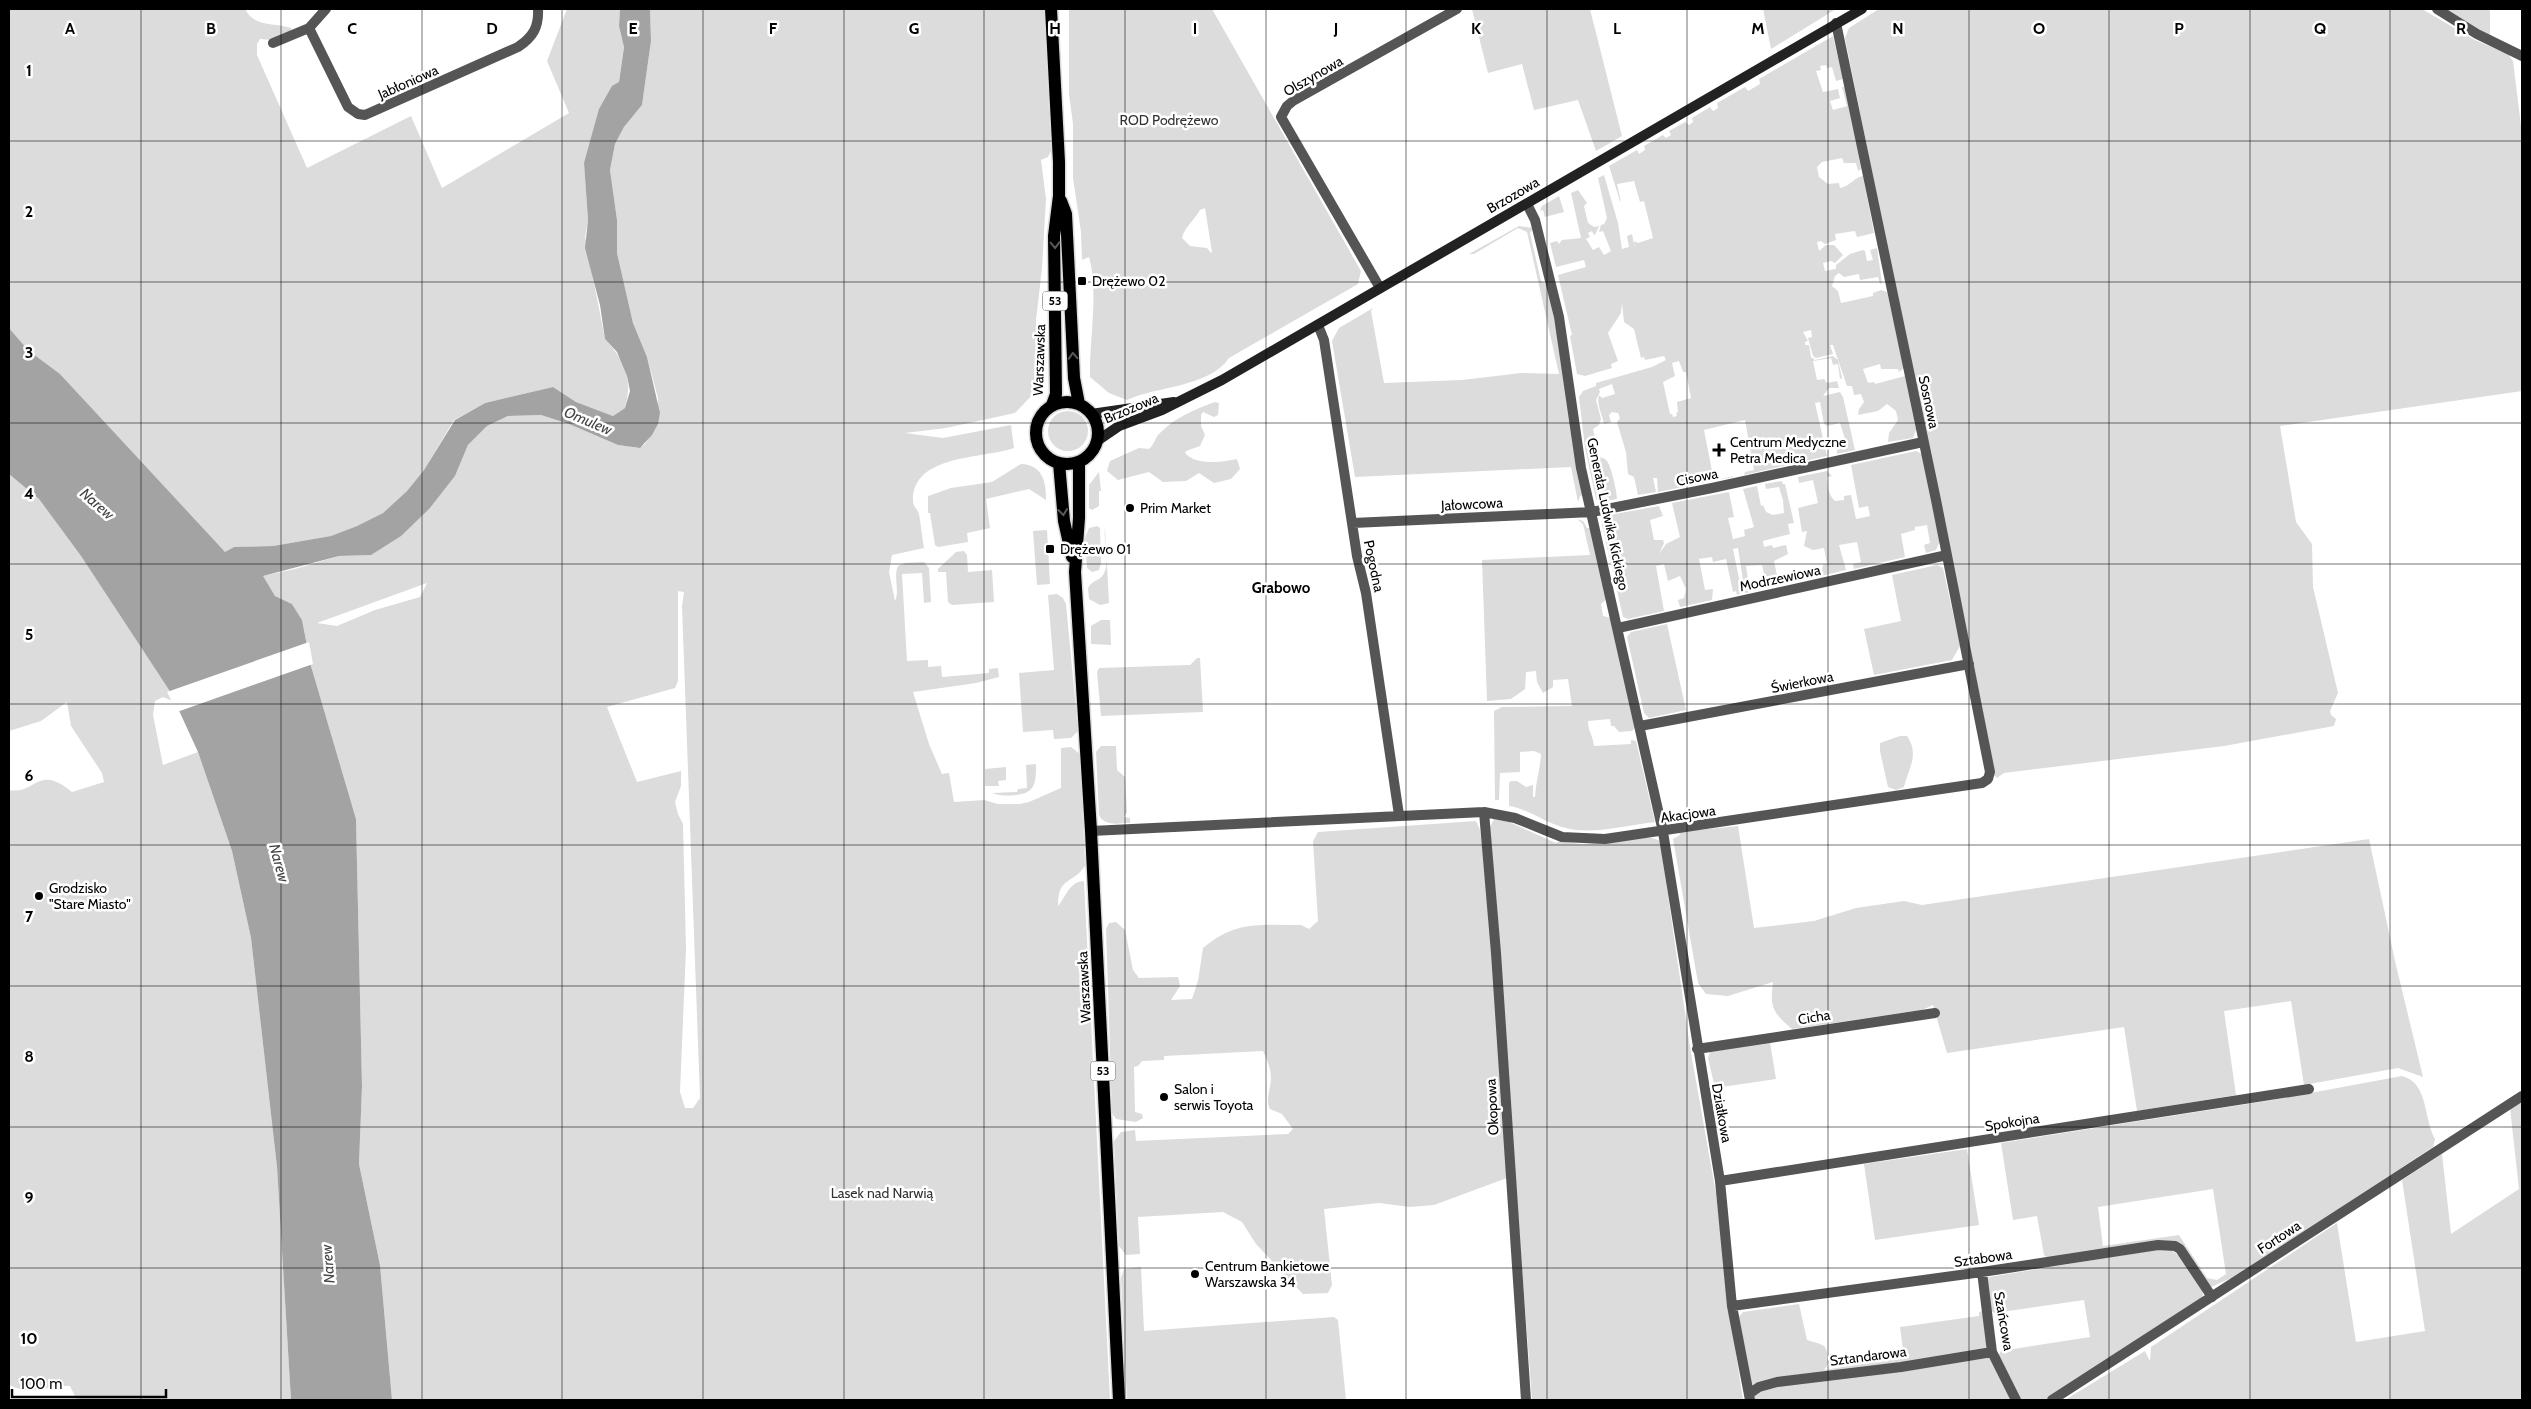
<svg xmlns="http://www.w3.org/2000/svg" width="2531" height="1409" font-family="Cabin,sans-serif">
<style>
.green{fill:#dcdcdc;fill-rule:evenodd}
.water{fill:#a3a3a3}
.pier{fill:#fff}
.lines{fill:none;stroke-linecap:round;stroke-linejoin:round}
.primary-casing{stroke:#dbdbdb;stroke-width:15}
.minor{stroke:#555;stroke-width:10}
.secondary{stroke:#222;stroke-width:10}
.primary{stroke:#000;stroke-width:12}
.oneway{stroke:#595959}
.grid{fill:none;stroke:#000;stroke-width:1;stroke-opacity:0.55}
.poi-dot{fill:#000;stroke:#fff;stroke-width:2}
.labels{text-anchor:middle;stroke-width:5;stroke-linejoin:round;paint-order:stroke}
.shield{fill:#fff;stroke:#4c4c4c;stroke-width:1}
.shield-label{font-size:12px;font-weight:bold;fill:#000}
.street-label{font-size:14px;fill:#000;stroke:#fff}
.park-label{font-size:14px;fill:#333;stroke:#fff}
.poi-label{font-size:14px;fill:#000;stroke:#fff;text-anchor:start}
.water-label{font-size:15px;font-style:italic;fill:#444;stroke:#fff}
.neighbourhood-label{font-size:15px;font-weight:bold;fill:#000;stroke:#fff}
.grid-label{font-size:16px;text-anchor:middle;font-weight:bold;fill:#000;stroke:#fff;stroke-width:5;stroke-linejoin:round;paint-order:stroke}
</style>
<rect width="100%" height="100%" fill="#fff"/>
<!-- green -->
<path class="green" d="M9,9H245C255,28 274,22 291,28L292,33L272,40L260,39L257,44V55L307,168L411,116L442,188L569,113L547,61L567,9H620L619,26L624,46L619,82L584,163L588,220L585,237L605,339C625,361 633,379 625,408L613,416L576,402L553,387L485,403L454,420L424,470L407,491L383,513L357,526L331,536L273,546L234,547L225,552L220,548L60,374L28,350L9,328Z
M650,9H1044L1051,151L1048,157L1041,160L1046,199L1042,268L1036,320L1038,389L1015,413L946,428L905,433L943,438L1011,425L1014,448C983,459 912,454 913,501C913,507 917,508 919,514C921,525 922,537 924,548L892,555L889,572L895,601C900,591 893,577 898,566L905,563L924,562L929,568L931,602L924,603L922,573L902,574L907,661L928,660V667L941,666L942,677L989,673V669L998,668L999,677L976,683L913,692L929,744L942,774L949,773L954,802L984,800L998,804H1020L1029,802L1061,788V748L1071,747L1080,754L1085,866C1072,885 1058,876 1058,906C1065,898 1070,881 1084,881L1110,1400H392L380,1265L359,1164L362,1086L356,819L311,666L302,620L292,604L275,596L262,576L295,569L339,556L370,555L430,508L455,476L468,445L487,426L508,416L541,415L569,424L618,445L639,448L645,444L658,424V398L647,357L633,323L617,253V220L610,170L615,144L624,127L642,105L651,41ZM427,583L420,597L375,610L337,626L317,623ZM678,591L684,592L682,606L700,1098L693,1108H685L680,1092L686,949L683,824L678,814L675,802L681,786V771L637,782L607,707L675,688L678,681Z
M1069,9H1212L1361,271L1358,284L1229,358C1210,387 1157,386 1127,400L1109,393L1090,377C1089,340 1099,291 1089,257L1082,260L1081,232L1073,178V124L1069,94ZM1205,208L1212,252L1211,253L1207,248L1190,246L1182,238C1185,226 1194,221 1200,210Z
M1472,9H1590L1622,136L1596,151L1578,100L1534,110L1522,64L1488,73Z
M1763,9H1836L1771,49Z
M1879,9H2422L2475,40L2508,54L2513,61L2522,134V391L2280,426L2296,522L2312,544L2313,587L2338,693L2330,711L2331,715L2336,719L2334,726L2224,746L2004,773L1997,778L1994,775L1845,38L1849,28Z
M2446,9H2490V36Z
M1833,36L1843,79L1836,81L1832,67L1827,68L1826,65L1820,66L1821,70L1816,71L1823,92L1838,89L1840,98L1830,101L1833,110L1847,106L1842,87H1844L1850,104L1861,169L1858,171L1856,163H1844L1842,158L1822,162L1817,167L1819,177L1828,184L1839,183L1840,188C1851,186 1854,177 1863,176L1874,233L1857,237L1855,231L1835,234L1836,240L1825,244L1821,241L1817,242L1819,251L1826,245H1834L1843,255L1835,263L1831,261L1823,263L1825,271L1836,269V265L1850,254L1863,250L1865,251L1867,261L1873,260L1870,250L1877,248L1882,283L1880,284L1878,277L1860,280L1859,274L1844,277L1839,273L1835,276L1832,286L1838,291L1841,303L1873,296V293L1881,290L1887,292L1904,368L1899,372L1898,369H1881L1880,364L1863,369L1868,383L1874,382L1875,384L1905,376L1916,430L1913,438L1888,442L1889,433L1898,420L1896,411L1887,404L1878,411L1858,415L1859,409L1864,402L1861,394L1854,395L1852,386H1847L1833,345H1830L1833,354L1816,358L1813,356L1808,338L1812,337L1811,330L1803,332L1808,341L1805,342V345H1809L1811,357L1815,360L1833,356L1838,360L1842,378L1840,379L1838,364L1833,365L1831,358L1813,361L1817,380L1824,379L1827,383L1837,381L1839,388H1829L1823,396L1840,392L1843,397L1855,450L1837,454V444L1845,439L1840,423L1827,426L1824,424L1820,402L1815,403L1827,456L1744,475L1745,472L1754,470L1745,420L1704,430L1714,481L1733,476V477L1658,492L1657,478H1653L1656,492L1638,495L1634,477L1628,474L1626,452L1617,422L1620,418L1618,413L1612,412L1609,415L1611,422L1604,424C1603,416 1596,404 1599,395L1602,398L1615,394L1612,384L1599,389L1600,392L1596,400L1601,419L1599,425L1593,429L1599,456C1602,458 1604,458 1606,460C1611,464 1617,492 1617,499L1601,502L1596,499L1585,448L1579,397L1583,391L1596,386V383L1652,367L1666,360L1664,356L1645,360L1644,357L1641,358L1634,329L1624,322L1622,303L1621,313L1608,333L1618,361L1611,364L1612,368L1585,376L1577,374L1570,336L1572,335L1558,275L1586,267L1584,260L1556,267L1550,243L1557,241L1559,244L1562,240L1581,238L1571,193L1578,190L1587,203L1584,206L1588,223L1594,227L1599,226L1596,233L1594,235L1592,231L1588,233L1590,237L1586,239L1593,250L1599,247L1604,255L1611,251L1603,231L1599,232L1601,225L1604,224L1607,218L1598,178L1604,175L1618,223L1622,249L1629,247L1627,236L1632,234L1635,249L1634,241L1638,243L1653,238L1644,201L1640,202L1634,181L1617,184L1621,202L1620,201L1609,166L1637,150L1639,154L1645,150L1644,146L1663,135L1666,138L1671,135L1669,131L1685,122L1689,125L1693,122L1692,118L1710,107L1713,111L1718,108L1717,103L1745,87L1748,91L1760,84L1759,79ZM1679,361L1683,372H1686L1691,398L1677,402L1678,412L1676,413L1677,416L1673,417L1672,414H1670L1663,382L1675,376L1672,363Z
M1559,196L1564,212L1545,217L1543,210L1540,211L1542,206Z
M1519,226L1533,228L1530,233L1541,281L1547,285L1560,348L1583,495L1580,496L1578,502L1571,467L1355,477L1332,341L1339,328L1373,308L1371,311L1384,383L1462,380L1521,373L1559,374L1527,232L1518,228L1474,254H1469Z
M1215,402L1219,403L1218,415L1214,417L1203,412L1201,415V426L1205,435L1200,446L1186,451L1185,453C1196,466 1223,462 1237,459L1240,469L1231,479L1214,483L1199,473L1186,481L1163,482L1149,472L1118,480L1107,471L1110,461L1139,448L1149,449C1155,444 1155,437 1160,433C1173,419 1197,408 1215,402Z
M1048 431a20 20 0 1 1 40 0a20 20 0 1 1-40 0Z
M1916,451L1922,454L1940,541L1936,550L1926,553L1924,545L1930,543L1927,525L1915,527V530L1901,534L1905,557L1854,569L1853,564L1861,562L1857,542L1839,545L1846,570L1821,576L1823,565L1827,564L1824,548L1813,550L1804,546L1807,531L1802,532L1798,508L1818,503L1813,480L1799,483L1798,477L1827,471L1832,476L1827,477C1828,486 1827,493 1835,501L1844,500V496L1851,495L1856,519L1870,516L1868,506L1859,508L1851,465Z
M1021,464C1043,465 1046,482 1046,500L1029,489L986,499L990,528L967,533L968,542L938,547L935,545L930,513H928V496L951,488L992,482Z
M1099,472L1101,491H1099V506L1092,510L1089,508V485Z
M9,474L39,499L81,556L171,693L175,702L163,697L155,701L153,715L163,765L198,752L232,851L251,938L277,1167L291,1400H77L70,1386C48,1385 30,1396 9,1385V790C36,795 37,763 72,792L104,782L102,773L71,726L67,702L41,721L9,731Z
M1782,481L1783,484H1785L1794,523L1788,524L1790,534L1763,541L1764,547L1772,545L1773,548L1786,545L1788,554L1774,561L1778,580L1783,579L1784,584L1752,591L1750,583L1766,582L1762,565L1746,566L1750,592L1745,593L1738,548L1733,549L1742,593L1737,595L1736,591L1733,592L1726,559L1713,562L1712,557L1699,559L1705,590L1713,589L1712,600L1680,607L1678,600L1684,598L1686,589L1680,576L1668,581L1664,564L1656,566L1664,611L1628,619L1623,617L1602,525V519L1604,516L1659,506L1663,516L1650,520L1654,540H1663L1664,543L1659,554L1666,544L1680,537L1672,503L1729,492L1734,517L1728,518L1733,539L1745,536L1744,530L1754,527L1743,489L1757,486L1761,506L1763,505L1766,512L1773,515L1784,513L1783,500L1779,487L1766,489L1765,484Z
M1577,519L1583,521L1587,528H1590L1607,599L1601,604L1603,616L1611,618L1635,728L1632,731L1619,732L1614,726H1611L1610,719L1588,721C1588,732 1593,735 1594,746L1631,744V740L1636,741L1655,822C1626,825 1591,836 1562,827C1544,822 1528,809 1509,806V783L1511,781H1517L1526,787L1533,785V797H1535C1536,781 1540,770 1541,754L1534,751L1520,752V772L1500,773L1499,800H1495L1494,711L1502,707L1572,706L1568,679L1553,680V687L1543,693L1537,682L1536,671L1526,672L1525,689L1511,699L1487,701L1482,560L1590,555L1583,524Z
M1097,526L1100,528L1101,563L1099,570L1092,572L1087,568L1085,538L1089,528Z
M1105,528L1109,603L1100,605L1089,599L1088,588C1092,580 1099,581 1103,575C1111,564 1103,540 1105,528Z
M1047,530L1050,584L1037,585L1033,531Z
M964,551L967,555L968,572L992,570L994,602L952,605L948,602L946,572H938V569L956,552Z
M1937,565L1943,568L1960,646L1952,660L1874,675L1864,629L1901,621L1892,575Z
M1057,594L1063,598L1066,604L1078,731L1071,738L1054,739L1053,730L1023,732L1019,673L1054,670L1048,595Z
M1101,620H1110L1111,645L1091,644V626Z
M1667,624L1686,710L1649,718L1644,713L1627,637L1631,632Z
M1197,658H1200L1203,712L1101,716L1097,672L1099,668L1190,665Z
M1900,736H1907C1920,755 1908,769 1904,787L1896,790L1888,787L1880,751V743Z
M1101,746H1116L1117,770L1125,777L1127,812L1124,817L1130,818V823C1118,823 1105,827 1099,815L1096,752Z
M1036,764C1036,782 1036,793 1016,795C1007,796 1001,796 992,793L1017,792L1018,789L1027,788L1026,765Z
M1006,767V780L998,781L999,786H985V769Z
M1494,819L1509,822L1556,843C1563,839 1574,845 1583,844C1604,844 1642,831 1660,841L1690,1047L1716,1194L1729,1308L1743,1400H1532L1515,1175L1434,1205L1410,1207L1379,1203L1324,1209L1332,1285L1328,1293L1303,1294L1256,1244L1242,1222L1223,1212L1138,1217L1140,1254L1126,1255L1119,1246L1114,1141L1121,1132L1135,1130L1136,1141L1288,1134L1293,1129L1282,1114L1270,1109C1265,1099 1271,1089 1271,1078C1271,1068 1267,1060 1263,1051L1164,1056V1060L1142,1061L1138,1066L1134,1067L1135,1112L1142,1114L1143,1118L1136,1122L1116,1119L1112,1113L1106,929L1109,923L1116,922L1125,930L1133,970L1139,978L1178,977L1180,986L1171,1000L1192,999L1198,981L1203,948C1236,920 1260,925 1301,925L1309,929L1318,921L1313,841L1318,832L1476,821L1480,830L1483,854L1492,853L1490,827Z
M1738,826L1754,928L1814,921L1856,908L1904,901L1922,905L2369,839L2395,961L2423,1077L2398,1068L2304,1085L2291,1001L2224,1011L2236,1095L2137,1111L2124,1027L1947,1053L1933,1005L1922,1010L1792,1029C1772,1012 1770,1007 1773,982L1728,996L1706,994L1698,983L1673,839L1680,835L1679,832Z
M1770,1042L1776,1079L1715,1088L1708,1058L1710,1052Z
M2402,1076C2429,1083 2423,1118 2435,1139L2433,1147L2236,1276L2211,1287L2171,1241L2048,1258L2044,1255L2037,1216L2013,1220L2001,1143L2273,1100ZM2213,1189L2226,1274L2217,1280L2207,1278L2179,1235L2103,1246L2098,1207Z
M2522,1100V1400H2065L2145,1351L2150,1361L2151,1347L2337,1223L2356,1342L2425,1331L2402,1180L2442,1154L2451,1234L2519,1189L2510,1108Z
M1967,1149L1979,1225L1875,1240L1864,1164Z
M2168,1248C2182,1255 2200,1279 2203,1295L2201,1299L2045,1400H2018L1998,1356L2001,1351L2090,1337L2084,1300L1995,1313L1991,1311L1986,1281L1989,1277Z
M1141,1267L1144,1331L1334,1317L1338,1320L1346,1400H1127L1121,1278L1124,1269Z
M1799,1304L1807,1340C1825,1346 1827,1342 1828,1364L1824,1370L1904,1357L1900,1327L1979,1316V1312L1982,1311L2012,1400H1754L1739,1317L1743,1312Z"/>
<!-- water -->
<path class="water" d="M620,9H650L651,41L642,105L624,127L615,144L610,170L617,220V253L633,323L647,357L660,413L658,424L652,435L640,448L618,445L569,424L541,415L508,416L487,426L468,445L455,476L430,508L401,536L371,555L339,556L263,576L275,596L292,604L302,620L311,666L356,819L362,1086L359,1164L380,1265L392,1400H291L277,1167L251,938L232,851L198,752L171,693L81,556L39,499L9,474V328L28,350L60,374L225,552L234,547L273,546L331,536L357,526L383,513L407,491L424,470L455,420L485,403L553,387L576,402L613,416L625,408L630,391L627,376L617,352L605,339L600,305L585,248L588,220L584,163L599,109L612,86L619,82L624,47L619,26Z"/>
<!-- pier -->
<path class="pier" d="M309,642L313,664L177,712L167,692Z"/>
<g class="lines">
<defs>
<path id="primary" d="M1051,9L1059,162V196L1054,236L1056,394L1052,405
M1061,201L1066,214L1074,378L1079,404
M1036 433a31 31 0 1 1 62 0a31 31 0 1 1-62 0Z
M1059,463L1064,521L1072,557
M1079,463V518L1075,572L1091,831L1119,1400"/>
</defs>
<!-- primary casing -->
<use href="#primary" class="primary-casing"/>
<!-- minor -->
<path class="minor" d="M2437,9L2477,34L2522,56
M309,28L348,107L358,114L365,115L518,47C533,37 539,27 538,9
M273,43L309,28L326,9
M1527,204L1535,220L1559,317L1581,468L1663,832L1720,1181L1732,1306L1750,1400
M1380,288L1281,117L1287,106L1293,101L1457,9
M1318,325L1324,340L1357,556L1366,593L1399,815
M1353,523L1592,512L1712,488L1923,442
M1618,628L1947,555
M1640,726L1969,664
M1484,812L1496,953L1526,1400
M1091,831L1484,812L1515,818L1562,837L1605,839L1982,783L1988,779L1990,772L1936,500L1836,23
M1697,1049L1935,1013
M1720,1181L2309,1089
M1982,1272L1992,1352L2016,1400
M1732,1306L1982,1272L2158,1245L2175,1246L2180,1249L2212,1297
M1749,1394L1759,1387L1777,1382L1901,1367L1992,1352
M2052,1400L2522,1096"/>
<!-- secondary -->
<path class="secondary" d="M1091,414L1174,402
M1097,441L1119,426L1162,410L1222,380L1862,9"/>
<!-- primary -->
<use href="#primary" class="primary"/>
</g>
<!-- one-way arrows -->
<defs><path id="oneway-chevron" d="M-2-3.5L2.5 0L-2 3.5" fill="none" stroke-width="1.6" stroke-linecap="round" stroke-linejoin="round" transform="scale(1.25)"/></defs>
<g class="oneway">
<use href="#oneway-chevron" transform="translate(1055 245) rotate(89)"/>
<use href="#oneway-chevron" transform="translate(1073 356) rotate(-93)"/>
<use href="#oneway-chevron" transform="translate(1063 512) rotate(84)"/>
</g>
<!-- grid -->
<path class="grid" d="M141,9V1400M281,9V1400M422,9V1400M562,9V1400M703,9V1400M844,9V1400M984,9V1400M1125,9V1400M1266,9V1400M1406,9V1400M1547,9V1400M1687,9V1400M1828,9V1400M1969,9V1400M2109,9V1400M2250,9V1400M2390,9V1400M9,141H2522M9,282H2522M9,423H2522M9,564H2522M9,704H2522M9,845H2522M9,986H2522M9,1127H2522M9,1268H2522"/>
<!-- markers -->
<g class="poi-dot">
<rect x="1077" y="276" width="10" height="10" rx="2.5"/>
<path d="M1716.5 442.5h5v5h5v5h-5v5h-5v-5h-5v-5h5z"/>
<circle cx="1130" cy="508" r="5"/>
<rect x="1045" y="544" width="10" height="10" rx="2.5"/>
<circle cx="39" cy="896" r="5"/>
<circle cx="1164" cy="1097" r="5"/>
<circle cx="1195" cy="1274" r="5"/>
</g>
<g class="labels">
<!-- shield labels -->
<g class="shield">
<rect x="1042.5" y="291.5" width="25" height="19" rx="4"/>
<rect x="1090.5" y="1061.5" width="25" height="19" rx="4"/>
</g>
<g class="shield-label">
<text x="1055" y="305">53</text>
<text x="1103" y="1075">53</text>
</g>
<!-- street labels -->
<g class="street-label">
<text transform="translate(1313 76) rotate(-30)" y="5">Olszynowa</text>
<text transform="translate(408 82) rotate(-24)" y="5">Jabłoniowa</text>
<text transform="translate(1513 195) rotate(-30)" y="5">Brzozowa</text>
<text transform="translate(1039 360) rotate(-88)" y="5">Warszawska</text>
<text transform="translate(1929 402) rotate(78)" y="5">Sosnowa</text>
<text transform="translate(1131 408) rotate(-23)" y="5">Brzozowa</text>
<text transform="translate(1697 477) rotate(-11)" y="5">Cisowa</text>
<text transform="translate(1472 504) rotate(-3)" y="5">Jałowcowa</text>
<text transform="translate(1608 514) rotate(78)" y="5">Generała Ludwika Kickiego</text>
<text transform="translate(1374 566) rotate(78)" y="5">Pogodna</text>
<text transform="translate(1780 578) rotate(-12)" y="5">Modrzewiowa</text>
<text transform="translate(1802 682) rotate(-11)" y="5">Świerkowa</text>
<text transform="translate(1688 814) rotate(-8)" y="5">Akacjowa</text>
<text transform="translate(1084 987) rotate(-93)" y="5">Warszawska</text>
<text transform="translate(1814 1017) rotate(-9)" y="5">Cicha</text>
<text transform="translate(1492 1107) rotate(-93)" y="5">Okopowa</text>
<text transform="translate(1722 1113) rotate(80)" y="5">Działkowa</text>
<text transform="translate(2012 1122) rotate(-9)" y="5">Spokojna</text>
<text transform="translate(2279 1237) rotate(-33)" y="5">Fortowa</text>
<text transform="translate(1983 1258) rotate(-8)" y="5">Sztabowa</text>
<text transform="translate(2004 1321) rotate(80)" y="5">Szańcowa</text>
<text transform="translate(1868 1356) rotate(-7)" y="5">Sztandarowa</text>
</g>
<!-- park labels -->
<g class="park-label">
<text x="1169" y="125">ROD Podrężewo</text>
<text x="882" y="1198">Lasek nad Narwią</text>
</g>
<!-- poi labels -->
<g class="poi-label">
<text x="1092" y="286">Drężewo 02</text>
<text x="1730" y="447">Centrum Medyczne<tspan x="1730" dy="16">Petra Medica</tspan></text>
<text x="1140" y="513">Prim Market</text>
<text x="1060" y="554">Drężewo 01</text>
<text x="49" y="893">Grodzisko<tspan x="49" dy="16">"Stare Miasto"</tspan></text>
<text x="1174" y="1094">Salon i<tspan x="1174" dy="16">serwis Toyota</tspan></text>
<text x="1205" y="1271">Centrum Bankietowe<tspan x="1205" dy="16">Warszawska 34</tspan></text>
</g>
<!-- water labels -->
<g class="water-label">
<text transform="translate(588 421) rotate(23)" y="5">Omulew</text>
<text transform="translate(97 504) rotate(41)" y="5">Narew</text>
<text transform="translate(279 863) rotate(75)" y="5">Narew</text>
<text transform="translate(328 1264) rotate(-95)" y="5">Narew</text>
</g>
<!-- neighbourhood labels -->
<g class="neighbourhood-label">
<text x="1281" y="593">Grabowo</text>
</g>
</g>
<g class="grid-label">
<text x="70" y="34">A</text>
<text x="211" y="34">B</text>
<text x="352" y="34">C</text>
<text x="492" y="34">D</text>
<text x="633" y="34">E</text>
<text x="773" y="34">F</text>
<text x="914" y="34">G</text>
<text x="1055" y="34">H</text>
<text x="1195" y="34">I</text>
<text x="1336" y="34">J</text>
<text x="1476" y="34">K</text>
<text x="1617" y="34">L</text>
<text x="1758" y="34">M</text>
<text x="1898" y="34">N</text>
<text x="2039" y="34">O</text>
<text x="2179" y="34">P</text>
<text x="2320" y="34">Q</text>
<text x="2461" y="34">R</text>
<text x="29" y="76">1</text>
<text x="29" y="217">2</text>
<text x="29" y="358">3</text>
<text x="29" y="499">4</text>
<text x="29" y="640">5</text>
<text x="29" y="781">6</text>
<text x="29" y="922">7</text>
<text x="29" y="1062">8</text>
<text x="29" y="1203">9</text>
<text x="29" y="1344">10</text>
</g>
<!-- border -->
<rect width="2531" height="1409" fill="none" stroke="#000000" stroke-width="20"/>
<!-- scale -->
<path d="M12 1389v8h154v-8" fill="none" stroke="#000000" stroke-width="2.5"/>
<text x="20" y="1389" font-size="15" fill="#000000" stroke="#ffffff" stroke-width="4" paint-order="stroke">100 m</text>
</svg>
